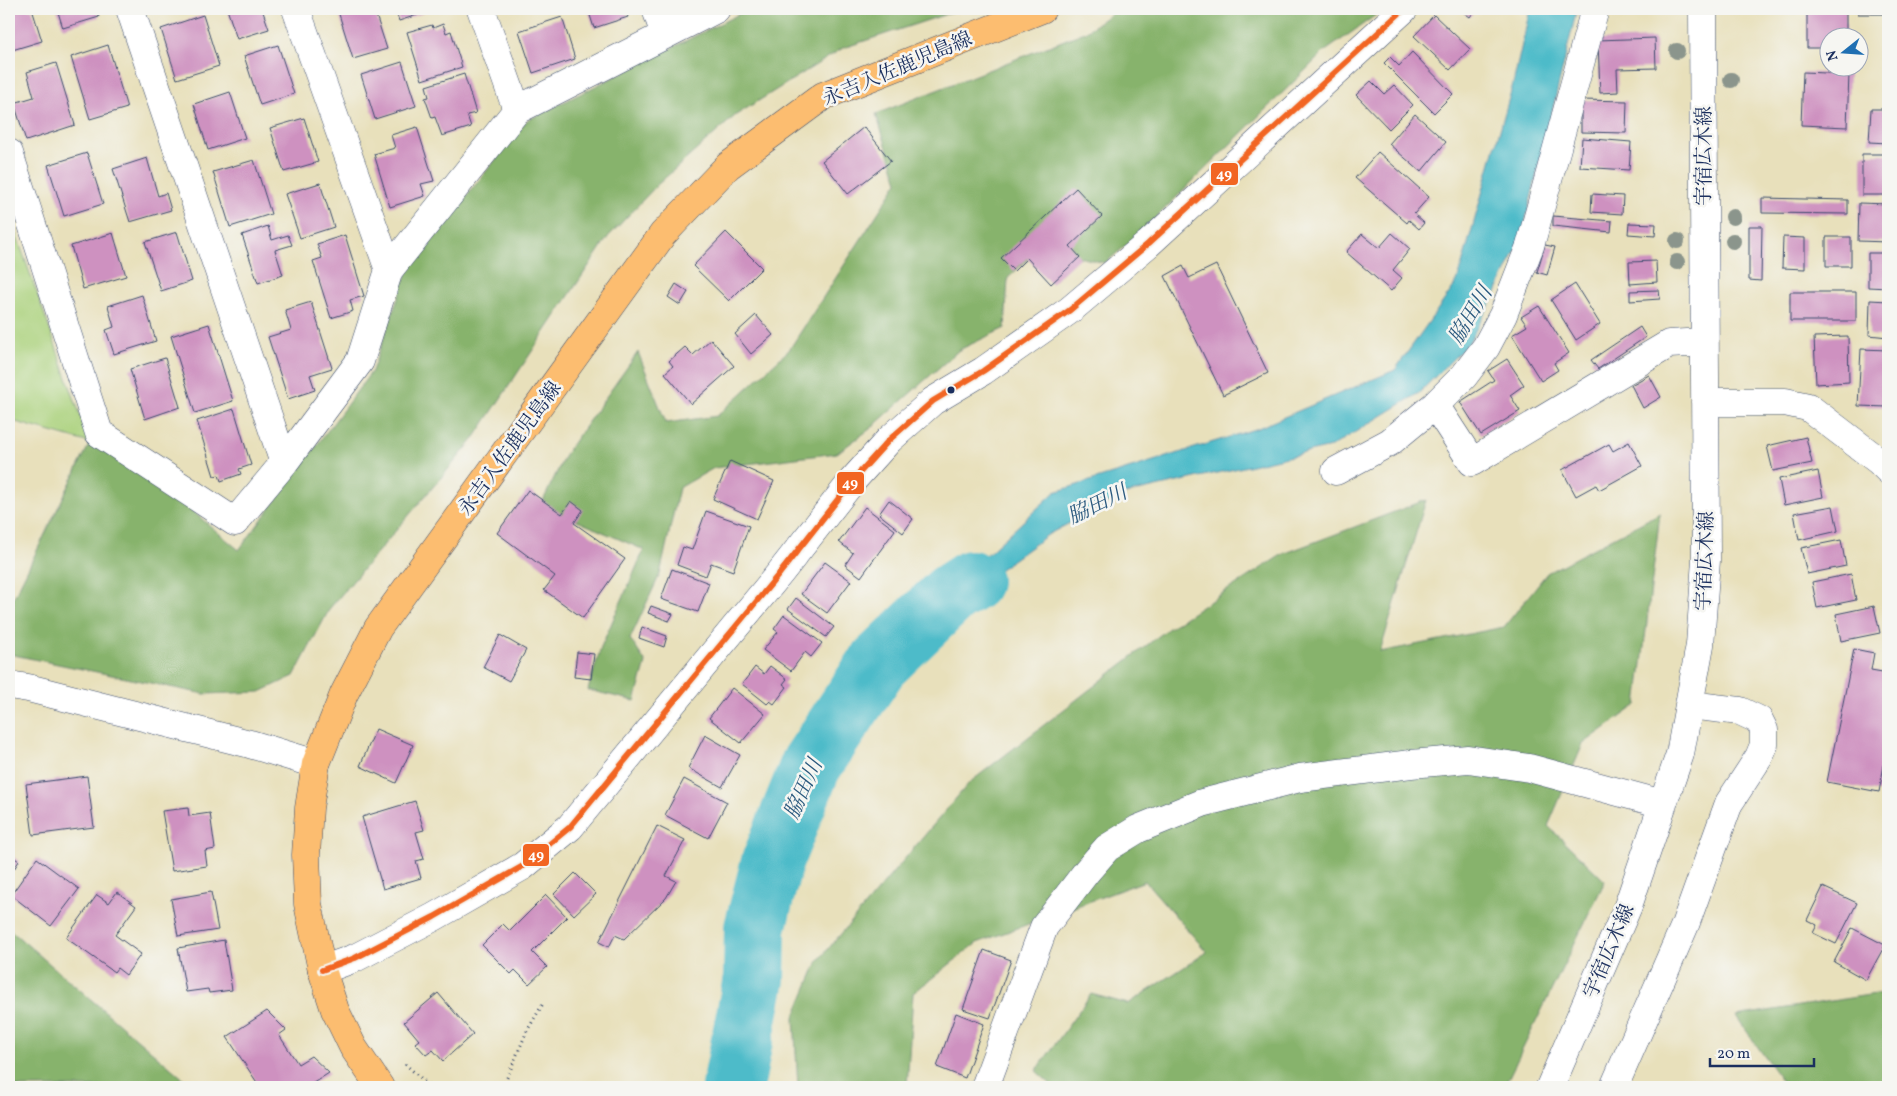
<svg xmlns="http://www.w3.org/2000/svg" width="1897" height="1096" font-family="Vollkorn,'Noto Serif JP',serif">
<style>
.green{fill:#aad17c;stroke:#62806d}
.forest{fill:#87b36c;stroke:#517165}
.water{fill:#4ebbc9;stroke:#347594}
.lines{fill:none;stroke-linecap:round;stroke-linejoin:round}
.river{stroke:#4ebbc9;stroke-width:62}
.building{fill:#ce91c0}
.minor-casing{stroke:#3a4a6c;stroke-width:29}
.major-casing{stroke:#3a4a6c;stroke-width:29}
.path{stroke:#3a4a6c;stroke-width:3;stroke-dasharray:1 4;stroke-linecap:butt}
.minor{stroke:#fff;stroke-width:28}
.major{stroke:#fcbd6f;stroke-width:28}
.bus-1-casing{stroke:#f6f6f2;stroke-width:10}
.bus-1{stroke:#f26522;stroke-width:6}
.tree{fill:#8b958c}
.bus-dot{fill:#1b2f5e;stroke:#f6f6f2;stroke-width:2}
.labels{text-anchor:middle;stroke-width:5;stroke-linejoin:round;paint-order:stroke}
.street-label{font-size:20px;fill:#1b2f5e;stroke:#f6f6f2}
.water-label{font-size:21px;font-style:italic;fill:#2a597e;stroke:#f6f6f2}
.line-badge{stroke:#f6f6f2;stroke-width:2}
.badge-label{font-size:14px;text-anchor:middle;font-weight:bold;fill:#fff}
</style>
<rect width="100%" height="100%" fill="#f6f6f2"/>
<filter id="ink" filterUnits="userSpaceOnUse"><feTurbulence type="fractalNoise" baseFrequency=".02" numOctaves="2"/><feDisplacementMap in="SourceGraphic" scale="10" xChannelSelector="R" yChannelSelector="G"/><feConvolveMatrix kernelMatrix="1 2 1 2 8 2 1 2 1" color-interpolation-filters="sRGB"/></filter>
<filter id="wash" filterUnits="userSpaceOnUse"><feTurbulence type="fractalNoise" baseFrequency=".0096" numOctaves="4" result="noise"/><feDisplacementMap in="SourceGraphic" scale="20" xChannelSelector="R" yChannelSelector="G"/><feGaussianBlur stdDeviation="1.12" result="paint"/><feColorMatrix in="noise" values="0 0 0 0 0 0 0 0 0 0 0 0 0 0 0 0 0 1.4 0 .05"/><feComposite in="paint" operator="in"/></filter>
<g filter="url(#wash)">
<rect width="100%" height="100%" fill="#e8e0bb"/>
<!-- green -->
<path class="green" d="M9,214L90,443L9,420Z"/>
<!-- forest -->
<path class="forest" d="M749,9H962L843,48L736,115L657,185L608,237L473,440L330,608L294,676L260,692L204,694L9,654V598L14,597L90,443L143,470L239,550L372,371L408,270L526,121Z
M1118,9H1376V15L1324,52L1136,237L1105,263L1040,248L1008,278L1005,328L959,350L870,429L837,453L714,468L679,488L660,574L630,639L646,663L635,701L588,690L601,647L644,550L541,505L566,453L638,352L666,423L717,416L789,350L898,182L876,114L1085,32Z
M1426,500L1380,652L1504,627L1547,573L1660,513L1637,705L1583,744L1548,826L1605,881L1504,1087H1054L1036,1071L1091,994L1128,1004L1207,952L1145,881L977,943L913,993L907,1087H798L794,1018L818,961L969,783L1169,628L1283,554Z
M9,929L193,1087H9Z
M1888,992V1087H1786L1736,1016Z"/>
<!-- water -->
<path class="water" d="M1530,9H1577L1521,239L1496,293L1468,344L1419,393L1331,447L1125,494L1049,534L868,664L1055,492L1258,428L1395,370L1457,282L1513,84Z"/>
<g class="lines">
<!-- river -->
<path class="river" d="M733,1087L754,979L755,928L772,862L811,765L878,664L951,594L971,581"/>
</g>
<g id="blocks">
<!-- building -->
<path class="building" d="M9,9H32L42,41L9,51Z
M57,9H96L99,17L63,28Z
M227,9H262L269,29L237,39Z
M344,9H374L387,49L353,59L338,11Z
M395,9H435L399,21Z
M588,9H625L628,17L594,28Z
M1459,9H1476L1470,17Z
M1807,9H1846V38H1830V48H1807Z
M1858,9H1888V14H1858Z
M203,15L219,66L177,79L161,29Z
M1434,15L1470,49L1450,70L1414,36Z
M562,17L575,59L533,73L519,31Z
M443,24L446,33L451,31L462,67L422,80L407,32L432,25L433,28Z
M1655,38L1656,68L1617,69L1618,92L1600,93L1598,40Z
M108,45L127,108L90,119L71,57Z
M278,45L294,94L260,105L244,56Z
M1412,52L1453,94L1434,113L1384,63L1390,57L1399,66Z
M402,62L416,106L375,119L361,75Z
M56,63L75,125L26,141L14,103L34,97L27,72Z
M1803,72L1849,74L1847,127L1801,125Z
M464,74L476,113L467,115L471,127L442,136L435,117L432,118L425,98L429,97L426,86Z
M1371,81L1384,94L1394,85L1413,105L1389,129L1356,95Z
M230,92L245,138L208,150L194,104Z
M1581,100L1627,101L1626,133L1581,132Z
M1871,109H1888V143L1869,142Z
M1415,114L1446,142L1421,172L1389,144Z
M304,118L318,162L284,172L270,128Z
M417,127L434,181L421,184L425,196L390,207L374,154L395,148L391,135Z
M864,127L891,161L848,194L822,161Z
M1582,138L1631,142L1629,170L1580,167Z
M1378,152L1429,197L1414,214L1424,223L1419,229L1409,220L1407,223L1355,178Z
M87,153L103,204L64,216L48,165Z
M1862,154H1888V195H1862Z
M147,158L158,196L166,193L171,210L130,222L113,169Z
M254,160L271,214L230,227L213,172Z
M320,183L334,227L300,238L285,194Z
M1076,188L1102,216L1070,246L1080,257L1051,284L1027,258L1014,271L1001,258Z
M1592,194L1623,196L1622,214L1591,212Z
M1762,198L1848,200V214L1762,213Z
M1859,203L1888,204V242L1858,241Z
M1553,216L1612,221L1611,232L1553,226Z
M1629,223L1656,224L1655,236L1628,234Z
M268,226L272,240L288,235L292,245L275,250L283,275L258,283L242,235Z
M1749,226H1762L1761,281L1749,280Z
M177,232L192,281L161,291L145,242Z
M726,232L762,268L729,301L693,266Z
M113,233L126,276L83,289L71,246Z
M1392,233L1410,249L1393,270L1402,278L1391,291L1346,252L1362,234L1379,248Z
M345,235L364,296L350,300L353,311L331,318L313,261L322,258L317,244Z
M1783,237L1805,238V269L1782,268Z
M1826,237H1851V266H1826Z
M1545,245L1555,247L1547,275L1537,272Z
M1868,253H1888V288L1868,287Z
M1656,261L1657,282L1630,284L1629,262Z
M1216,265L1268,373L1223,395L1165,276L1183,266L1189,278Z
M676,284L688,292L680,305L668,297Z
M1575,284L1600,324L1576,340L1551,300Z
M1659,290L1660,299L1630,301V291Z
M1790,292H1856V321H1790Z
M142,295L156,341L114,354L106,330L114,327L108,306Z
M1870,300L1888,301V337L1869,335Z
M311,302L332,368L310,375L315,390L288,399L268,337L291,330L285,310Z
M1539,306L1569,353L1554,363L1558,370L1541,381L1512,335L1527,326L1521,317Z
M756,315L773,335L751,354L735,334Z
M209,324L233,401L195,413L171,336Z
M1640,327L1646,337L1598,369L1591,360Z
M1848,336L1849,382L1816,384L1814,337Z
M711,339L734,366L691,404L665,373L673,366L669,361L685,347L693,355Z
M1861,349L1888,350V407L1858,406Z
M165,358L180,407L145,419L130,369Z
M1507,359L1524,385L1510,395L1520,411L1481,435L1460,402L1494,380L1488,371Z
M1649,375L1661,397L1643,408L1631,385Z
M234,409L251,465L239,469L241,474L221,481L219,475L214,476L197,421Z
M1806,437L1812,463L1773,471L1767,446Z
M1629,442L1642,466L1599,490L1596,485L1576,496L1562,470L1609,444L1613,451Z
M730,461L774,481L757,519L713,499Z
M1818,471L1823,497L1784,505L1779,479Z
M528,490L562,514L571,501L583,510L574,523L625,559L583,618L544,590L555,576L497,533Z
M889,500L913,519L903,533L879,514Z
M1833,506L1838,531L1799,540L1794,513Z
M865,507L895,530L861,577L845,565L853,553L839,542Z
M706,511L749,526L733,571L711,563L706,576L677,565L683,547L692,550Z
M1841,540L1846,566L1807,574L1801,548Z
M825,562L851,581L827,613L801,594Z
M672,569L709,583L698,612L661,599Z
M1851,574L1856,600L1817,608L1812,582Z
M796,598L834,627L826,637L788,609Z
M651,606L673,614L669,621L648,613Z
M1874,606L1880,633L1841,641L1836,614Z
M784,615L822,643L811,657L805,652L791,671L763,650L778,632L774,629Z
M642,627L667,636L664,647L639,638Z
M500,635L526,650L509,681L483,667Z
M1854,649L1874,653L1871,670L1888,673V744L1879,792L1827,782Z
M577,652L594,654L591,679L574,677Z
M770,666L787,679L783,684L787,687L774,704L770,701L767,704L742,684L755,667L764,674Z
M732,688L765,714L741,743L709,718Z
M376,729L413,745L396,783L360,766Z
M705,735L740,755L722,787L688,768Z
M87,776L94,827L33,835L26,784Z
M684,779L727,802L708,838L665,815Z
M415,801L424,830L416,832L424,859L416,861L421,878L383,889L362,817Z
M188,808L189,816L210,813L215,849L205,851L207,866L172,871L162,811Z
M657,826L685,840L666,876L676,881L666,898L624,939L615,935L609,947L599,942Z
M9,854L19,861L9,877Z
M37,858L79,889L51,926L11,895Z
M575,873L596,894L574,915L554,894Z
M1823,887L1857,903L1836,944L1813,933L1817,925L1807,920Z
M117,892L136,906L115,935L141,954L126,975L117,968L114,972L66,938L97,895L109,903Z
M211,892L218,930L178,936L171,899Z
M546,895L567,917L532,952L547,967L529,984L515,970L511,974L482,945L503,924L510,931Z
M1852,928L1885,945L1866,980L1834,962Z
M224,940L232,990L209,993L208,989L186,992L178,948Z
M984,950L1011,960L990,1018L963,1009Z
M438,993L473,1034L443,1061L433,1050L426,1055L415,1043L419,1040L404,1022Z
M267,1011L286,1030L279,1035L298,1064L311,1056L329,1073L307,1087H260L227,1037Z
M956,1013L984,1024L965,1078L937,1067Z"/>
</g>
</g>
<g filter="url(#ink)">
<use href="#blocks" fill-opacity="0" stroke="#3a4a6c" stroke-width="1"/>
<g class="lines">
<defs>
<path id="minor" d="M130,9L284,463
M296,9L389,270
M481,9L517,110
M656,9L665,35
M9,153L99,433L235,522L284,463L360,361L389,270L517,110L716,9
M1705,402H1785L1808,407L1879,461L1888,470
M1435,405L1472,462L1669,344L1704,342
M1336,471L1390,442L1435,405L1464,376L1486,347L1503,315L1530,246L1595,9
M9,685L28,688L250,744L316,764
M322,970L355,958L434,917L523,866L570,827L780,573L853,480L889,440L933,401L983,371L1070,310L1148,244L1404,9
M985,1087L1044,927L1087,871L1107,848L1138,829L1202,803L1300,778L1411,764L1468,759L1529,768L1663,804
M1550,1087L1628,906L1680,754L1700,645L1706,560L1703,9
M1614,1087L1685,925L1729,803L1759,757L1764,745V730L1759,720L1740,711L1689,705"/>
<path id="major" d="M380,1087L353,1047L335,1010L322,970L308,904L306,855L309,808L316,764L344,694L378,628L663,234L728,166L823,96L1042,9"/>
</defs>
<!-- minor casing -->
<use href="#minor" class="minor-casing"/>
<!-- major casing -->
<use href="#major" class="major-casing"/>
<!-- path -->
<path class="path" d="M405,1064L431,1087
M503,1087L527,1031L544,1002"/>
<!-- minor -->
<use href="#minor" class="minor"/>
<!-- major -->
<use href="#major" class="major"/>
<defs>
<path id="bus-1" d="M322,970L355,958L434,917L523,866L570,827L780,573L853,480L889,440L933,401L983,371L1070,310L1148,244L1404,9"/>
</defs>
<!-- bus-1 casing -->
<use href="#bus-1" class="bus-1-casing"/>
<!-- bus-1 -->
<use href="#bus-1" class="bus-1"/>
</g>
<!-- trees -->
<g class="tree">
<circle cx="1677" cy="51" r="8"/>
<circle cx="1731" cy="80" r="8"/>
<circle cx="1733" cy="217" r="8"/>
<circle cx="1677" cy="241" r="8"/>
<circle cx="1733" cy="241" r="8"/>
<circle cx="1677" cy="262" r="8"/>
</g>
</g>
<!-- markers -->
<circle class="bus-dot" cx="951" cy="390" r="4.5"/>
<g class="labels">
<!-- street labels -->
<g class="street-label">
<text transform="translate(897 68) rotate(-23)" y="7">永吉入佐鹿児島線</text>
<text transform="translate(1703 156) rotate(-90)" y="7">宇宿広木線</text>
<text transform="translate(509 448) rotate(-54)" y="7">永吉入佐鹿児島線</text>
<text transform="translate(1704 561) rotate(-88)" y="7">宇宿広木線</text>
<text transform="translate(1608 951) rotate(-67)" y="7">宇宿広木線</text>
</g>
<!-- water labels -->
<g class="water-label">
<text transform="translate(1470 315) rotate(-59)" y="7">脇田川</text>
<text transform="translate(1097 504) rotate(-26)" y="7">脇田川</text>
<text transform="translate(803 789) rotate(-66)" y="7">脇田川</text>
</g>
</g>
<g class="line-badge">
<rect x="1210" y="162" width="29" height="24" rx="5" fill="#f26522"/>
<rect x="836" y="471" width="29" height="24" rx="5" fill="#f26522"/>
<rect x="522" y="843" width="28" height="24" rx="5" fill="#f26522"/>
</g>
<g class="badge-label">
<text x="1224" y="179">49</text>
<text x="850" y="488">49</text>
<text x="536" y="860">49</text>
</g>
<!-- margin -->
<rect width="1897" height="1096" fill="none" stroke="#f6f6f2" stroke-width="30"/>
<!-- north arrow -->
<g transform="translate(1844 52) rotate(253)"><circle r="24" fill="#f6f6f2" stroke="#9ea6b7"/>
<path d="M0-4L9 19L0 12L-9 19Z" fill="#1f6fb2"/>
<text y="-8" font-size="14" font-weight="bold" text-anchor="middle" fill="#1b2f5e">N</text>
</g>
<!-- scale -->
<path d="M1710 1058v8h104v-8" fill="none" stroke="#1b2f5e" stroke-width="2.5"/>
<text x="1717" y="1058" font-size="15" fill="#1b2f5e" stroke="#f6f6f2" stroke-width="4" paint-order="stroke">20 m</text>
</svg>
